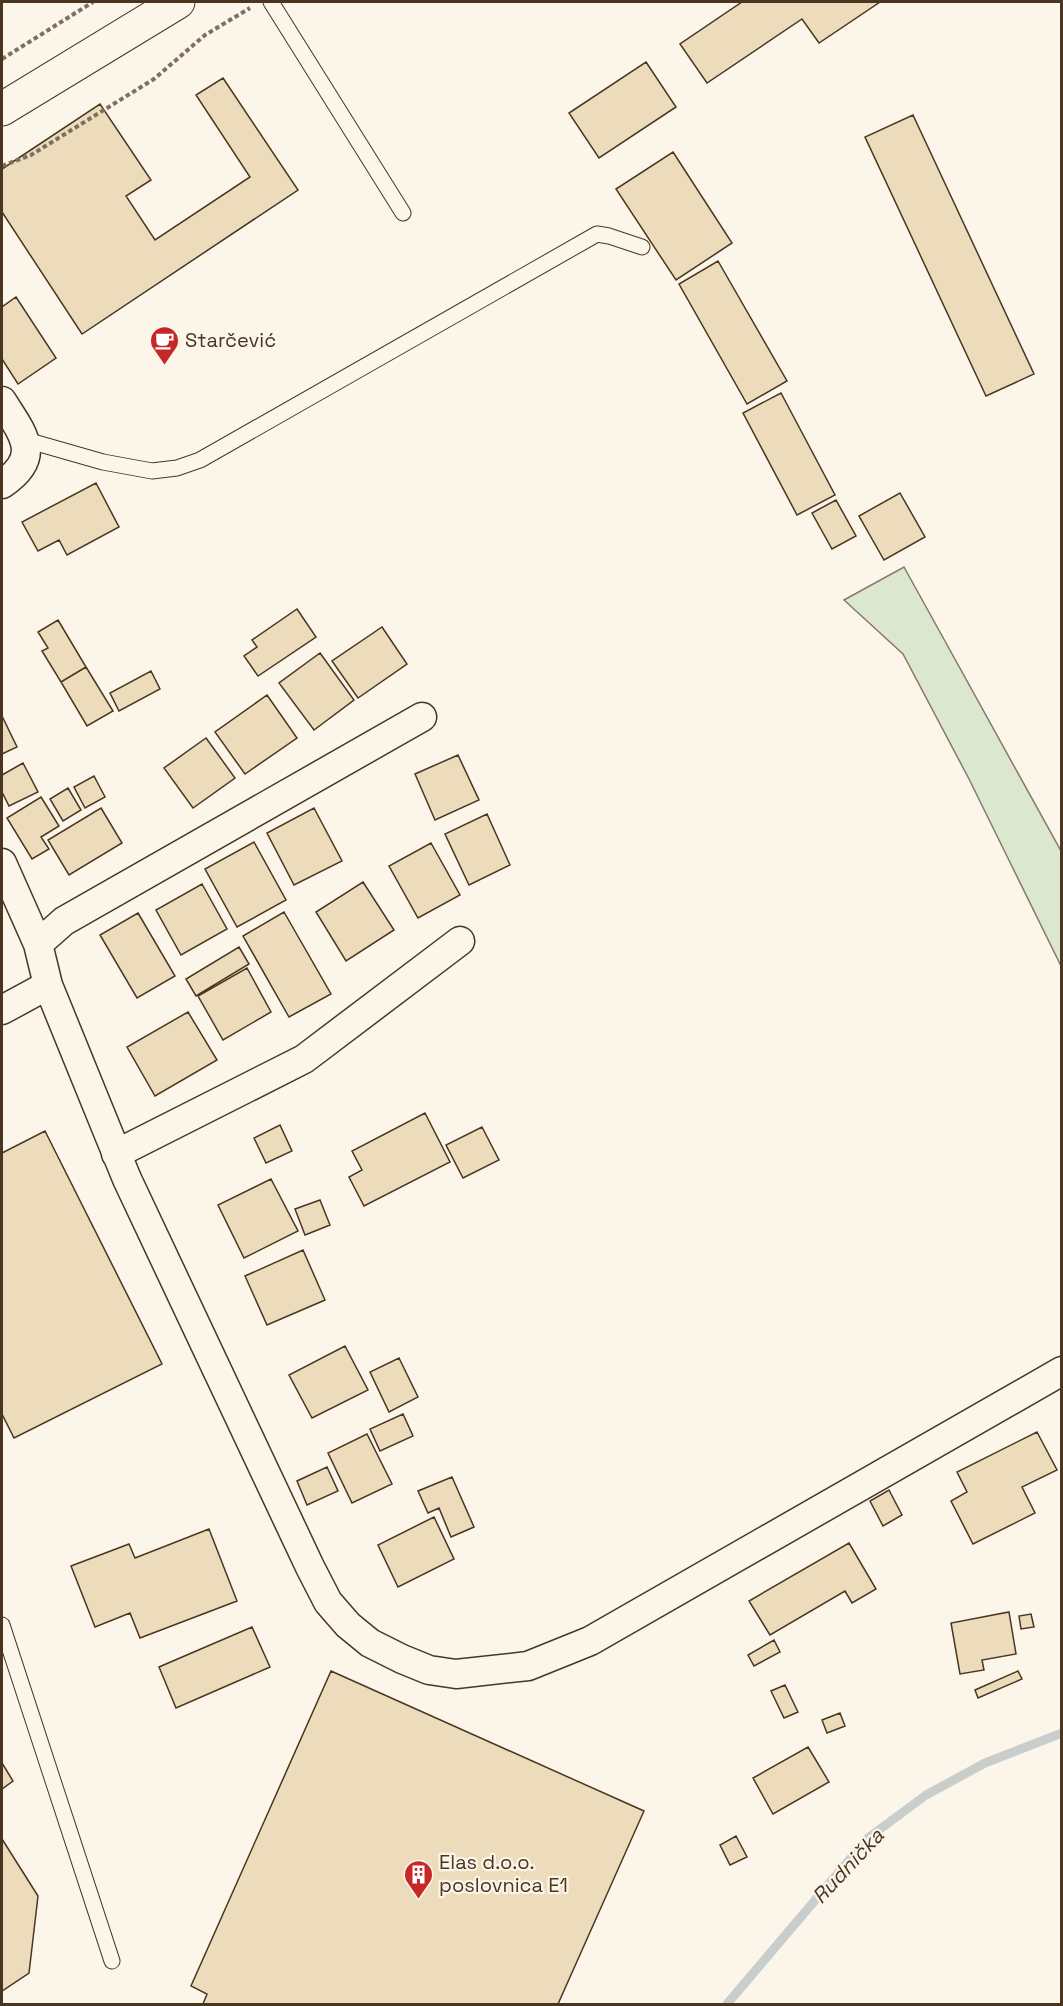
<svg xmlns="http://www.w3.org/2000/svg" width="1063" height="2006" font-family="'Space Grotesk',sans-serif">
<style>
.green{fill:#dce7d0;stroke:#887966;stroke-width:1.5}
.lines{fill:none;stroke-linecap:round;stroke-linejoin:round}
.stream{stroke:#c9cecd;stroke-width:9}
.building{fill:#ecdcbc;stroke:#4a3520;stroke-width:1.5}
.lane-casing{stroke:#4a3520;stroke-width:17}
.street-casing{stroke:#4a3520;stroke-width:31}
.primary-casing{stroke:#4a3520;stroke-width:35}
.path{stroke:#7f6f5c;stroke-width:4;stroke-dasharray:4.5 3;stroke-linecap:butt}
.lane{stroke:#fbf6e9;stroke-width:15}
.street{stroke:#fbf6e9;stroke-width:28}
.primary{stroke:#fbf6e9;stroke-width:33}
.labels{text-anchor:middle;stroke-width:4.5;stroke-linejoin:round;paint-order:stroke}
.poi-label{font-size:20px;fill:#4a3520;stroke:#fbf6e9;text-anchor:start}
.water-label{font-size:21px;font-style:italic;fill:#4a3520;stroke:#fbf6e9}
</style>
<rect width="100%" height="100%" fill="#fbf6e9"/>
<!-- green -->
<path class="green" d="M904,567L1061,851V966L969,779L903,654L844,600Z"/>
<g class="lines">
<!-- stream -->
<path class="stream" d="M727,2004L868,1838L926,1795L985,1763L1062,1733"/>
</g>
<!-- building -->
<path class="building" d="M742,2H880L819,43L802,19L707,83L680,44Z
M646,62L676,107L599,158L569,113Z
M223,78L298,190L82,334L2,212V169L100,104L151,180L126,196L155,240L250,177L196,95Z
M913,115L1034,374L986,396L865,137Z
M673,152L732,243L676,280L616,189Z
M718,261L787,381L747,404L679,284Z
M16,297L56,358L18,384L2,359V307Z
M781,393L835,495L797,515L743,413Z
M96,483L119,527L67,555L59,540L38,551L22,522Z
M900,493L925,537L884,560L859,516Z
M836,500L856,536L832,549L812,513Z
M297,609L316,637L258,676L244,656L257,647L252,640Z
M58,620L86,667L61,682L42,651L48,648L38,632Z
M382,627L407,664L358,698L332,661Z
M320,653L354,700L314,730L279,683Z
M86,667L113,711L87,726L61,682Z
M151,671L160,689L119,711L110,693Z
M267,695L297,738L245,774L215,732Z
M2,716L17,747L2,754Z
M206,738L235,778L193,808L164,768Z
M458,755L479,800L435,820L415,774Z
M23,763L38,792L9,806L2,792V775Z
M94,776L105,797L85,808L74,787Z
M68,788L81,810L63,821L50,799Z
M41,797L59,826L41,837L49,849L32,859L7,818Z
M101,808L122,843L69,875L48,840Z
M314,808L342,861L294,885L267,833Z
M487,814L510,865L469,885L445,834Z
M254,842L286,900L237,927L205,869Z
M431,843L460,895L418,918L389,866Z
M363,882L394,930L346,961L316,912Z
M202,884L227,929L181,955L156,910Z
M284,912L331,994L289,1017L243,936Z
M138,913L175,976L137,998L100,935Z
M239,947L249,964L196,996L186,979Z
M247,968L271,1012L223,1040L198,996Z
M188,1012L217,1060L155,1096L127,1047Z
M425,1113L450,1162L364,1206L349,1177L362,1170L352,1151Z
M280,1125L292,1151L266,1163L254,1138Z
M482,1127L499,1160L463,1178L446,1145Z
M45,1131L162,1364L14,1438L2,1414V1153Z
M271,1179L298,1231L244,1258L218,1205Z
M320,1200L330,1225L305,1235L295,1209Z
M303,1250L325,1300L267,1325L245,1276Z
M345,1346L368,1390L312,1418L289,1375Z
M399,1358L418,1397L389,1412L370,1372Z
M403,1414L413,1436L380,1451L370,1429Z
M1037,1432L1057,1470L1022,1487L1035,1513L973,1544L951,1501L967,1492L957,1472Z
M367,1434L392,1484L352,1503L328,1453Z
M327,1467L338,1491L307,1505L297,1481Z
M452,1477L474,1527L451,1537L439,1508L428,1513L418,1491Z
M889,1490L902,1515L883,1526L870,1501Z
M434,1517L454,1559L398,1587L378,1545Z
M209,1529L237,1601L140,1638L130,1613L95,1627L71,1566L129,1544L135,1558Z
M849,1543L876,1589L852,1603L845,1591L770,1635L749,1601Z
M1009,1612L1016,1654L982,1660L984,1670L960,1674L951,1623Z
M1031,1614L1034,1627L1021,1629L1019,1616Z
M252,1627L270,1667L176,1708L159,1667Z
M774,1640L780,1652L754,1666L748,1655Z
M331,1671L644,1811L558,2004H203L207,1994L191,1986Z
M1018,1671L1022,1679L978,1698L975,1690Z
M785,1685L798,1712L784,1718L771,1691Z
M840,1713L845,1726L827,1733L822,1720Z
M808,1747L829,1782L773,1814L753,1778Z
M2,1763L13,1781L2,1789Z
M736,1836L747,1857L730,1865L720,1845Z
M2,1839L38,1896L29,1973L2,1991Z"/>
<g class="lines">
<defs>
<path id="lane" d="M271,2L403,213
M26,440L103,462L152,471L177,468L200,460L597,234L609,236L642,247
M2,1625L112,1961"/>
<path id="street" d="M2,401C22,433 44,456 2,484
M2,863L38,944L48,985L127,1179L310,1567L328,1602L348,1625L370,1643L402,1659L429,1670L456,1674L528,1666L590,1641L1062,1371
M38,944L64,921L422,717
M2,1010L48,985
M116,1154L304,1059L460,941"/>
<path id="primary" d="M2,109L178,2"/>
</defs>
<!-- lane casing -->
<use href="#lane" class="lane-casing"/>
<!-- street casing -->
<use href="#street" class="street-casing"/>
<!-- primary casing -->
<use href="#primary" class="primary-casing"/>
<!-- path -->
<path class="path" d="M2,59L93,2
M2,166L31,155L154,79L205,35L250,8"/>
<!-- lane -->
<use href="#lane" class="lane"/>
<!-- street -->
<use href="#street" class="street"/>
<!-- primary -->
<use href="#primary" class="primary"/>
</g>
<!-- icons -->
<defs>
<symbol id="cafe-pin" viewBox="-11 -11 22 30"><path d="M0 17L-7.5 6A9.5 9.5 0 1 1 7.5 6Z" fill="#c62828" stroke="#fbf6e9"/><path d="M-5.5-4.5H6V0H3Q3 3.5 0 3.5H-2.5Q-5.5 3.5-5.5 0ZM3-3.2v2h1.7v-2ZM-6 4.5H4V6H-6Z" fill="#fff"/></symbol>
<symbol id="building-pin" viewBox="-11 -11 22 30"><path d="M0 17L-7.5 6A9.5 9.5 0 1 1 7.5 6Z" fill="#c62828" stroke="#fbf6e9"/><path d="M-4-6H4V6H1V3H-1V6H-4ZM-2.5-4.3h1.7v1.8h-1.7ZM.8-4.3h1.7v1.8H.8ZM-2.5-1h1.7V.8h-1.7ZM.8-1h1.7V.8H.8Z" fill="#fff"/></symbol>
</defs>
<g fill-rule="evenodd">
<use href="#cafe-pin" x="148" y="324" width="33" height="45"/>
<use href="#building-pin" x="402" y="1858" width="33" height="45"/>
</g>
<g class="labels">
<!-- poi labels -->
<g class="poi-label">
<text x="185" y="347">Starčević</text>
<text x="439" y="1869">Elas d.o.o.<tspan x="439" dy="23">poslovnica E1</tspan></text>
</g>
<!-- water labels -->
<g class="water-label">
<text transform="translate(848 1866) rotate(-47)" y="7">Rudnička</text>
</g>
</g>
<!-- border -->
<rect width="1063" height="2006" fill="none" stroke="#4a3520" stroke-width="6"/>
</svg>
